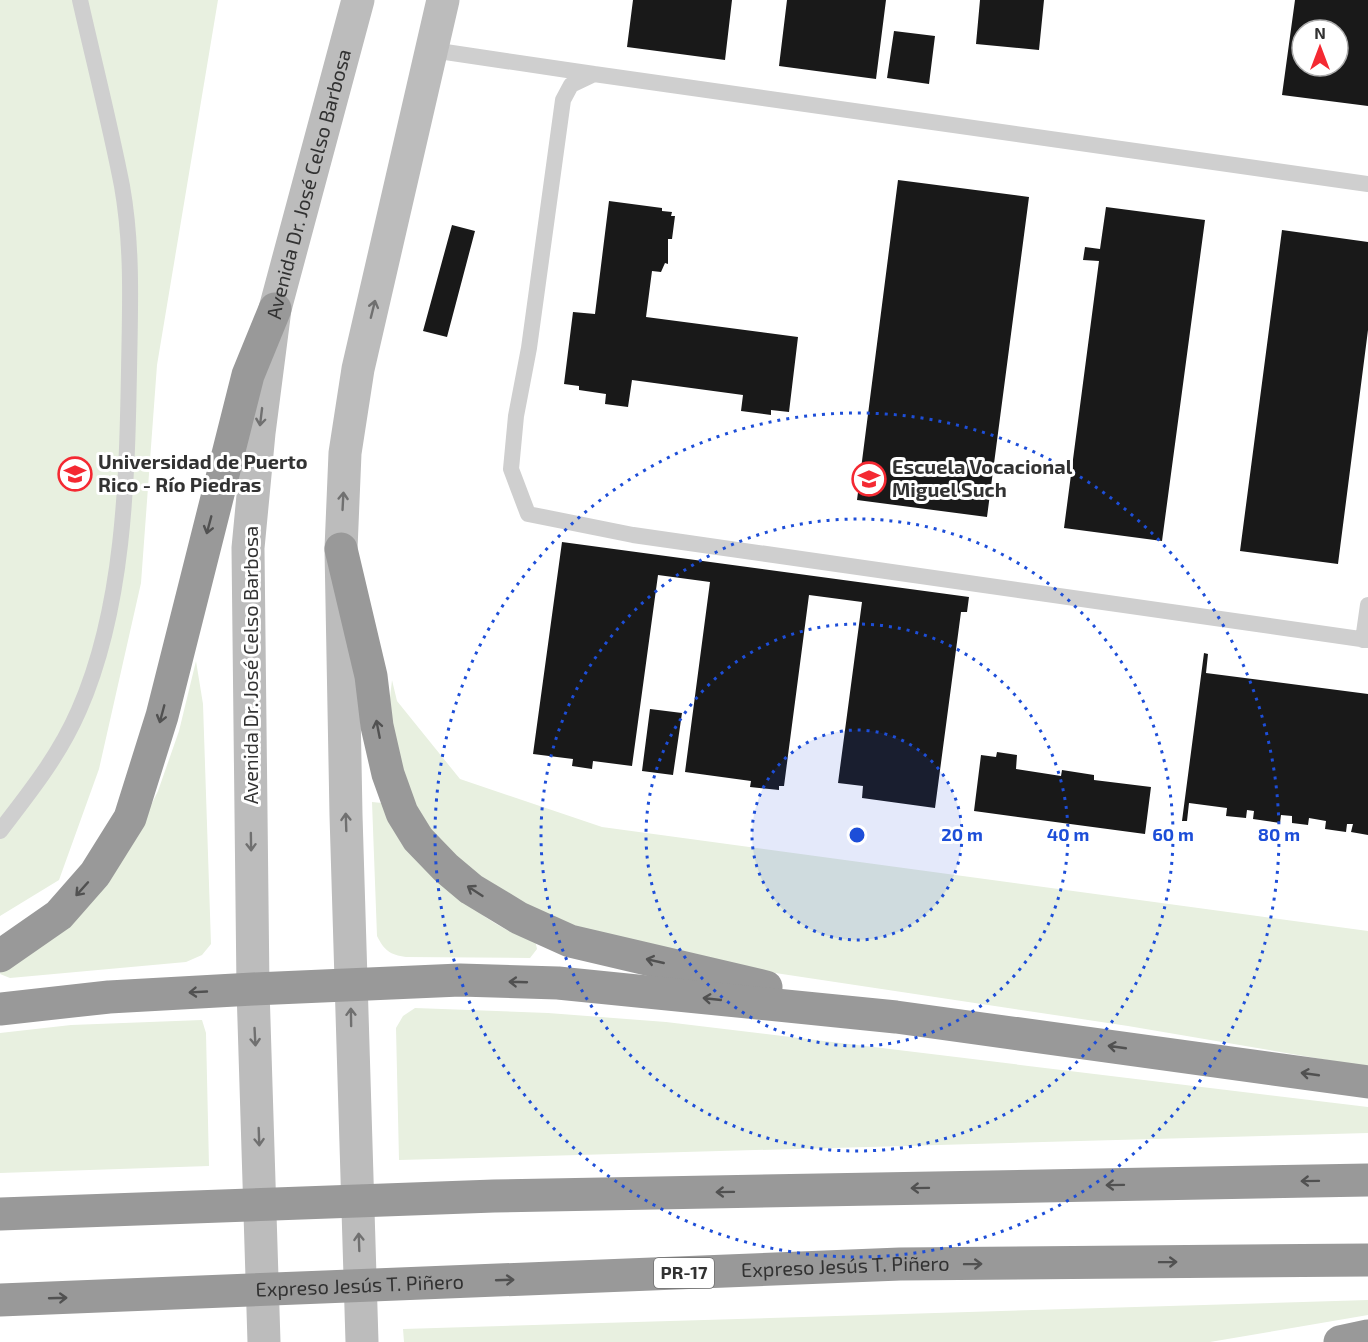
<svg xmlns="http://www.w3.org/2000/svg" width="1368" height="1342" font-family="'Exo 2',sans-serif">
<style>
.green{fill:#e8f0e0}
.building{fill:#191919;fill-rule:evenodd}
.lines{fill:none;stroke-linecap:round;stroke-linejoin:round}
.service{stroke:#cfcfcf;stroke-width:16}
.secondary{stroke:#bcbcbc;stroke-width:33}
.motorway{stroke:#999;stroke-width:33}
.oneway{stroke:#707070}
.oneway2{stroke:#515151}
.ring{fill:none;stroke:#1d4ed8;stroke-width:3;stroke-dasharray:3 6}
.labels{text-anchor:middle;stroke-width:6;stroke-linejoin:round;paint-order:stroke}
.shield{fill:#fff;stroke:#707070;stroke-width:1.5}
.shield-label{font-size:18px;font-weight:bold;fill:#323232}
.street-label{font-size:20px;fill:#323232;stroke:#fff}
.poi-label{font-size:20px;font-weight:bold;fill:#323232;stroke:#fff;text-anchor:start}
.centre{fill:#1d4ed8;stroke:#fff;stroke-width:3}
.ring-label{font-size:18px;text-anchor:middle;font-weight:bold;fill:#1d4ed8;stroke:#fff;stroke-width:6;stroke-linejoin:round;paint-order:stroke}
</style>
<rect width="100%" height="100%" fill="#fff"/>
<!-- green -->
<path class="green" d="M0,0H218L157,365L141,583L99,769L59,880L0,916Z
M196,661L203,704L211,944L202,955L186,962L10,978L0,974L4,964L128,852L158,791L179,731Z
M392,680L397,701L460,779L602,827L1368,931V1067L1128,1026L695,961L519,911L428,838L392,745L390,698Z
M372,802L382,803C419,849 451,900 505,929C514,934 525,936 535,940L537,949L530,958L406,957C390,955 384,950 377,936Z
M415,1008L548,1013L666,1022L1368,1107V1133L399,1160L396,1028L403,1016Z
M202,1020L206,1033L209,1166L0,1173V1033L71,1025Z
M1368,1300V1315L1210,1342H404L403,1329Z"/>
<!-- building -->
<path class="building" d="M633,0H732L725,60L627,47Z
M787,0H886L876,79L779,66Z
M980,0H1044L1039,50L976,44Z
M1295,0H1368V106L1282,95ZM1302,30H1338V66H1302Z
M894,31L935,36L929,84L887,78Z
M898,180L1029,197L987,517L857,500Z
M609,201L662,208V211L672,212L671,216H675L672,239H668V264L665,263L661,272L652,271L646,317L798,337L789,412L771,410V415L741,411L743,395L632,380L628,407L605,404L606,394L579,390V386L564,384L573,312L595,314Z
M1106,207L1205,220L1162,541L1064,528L1099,261L1083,260L1085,247L1100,249Z
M452,225L475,231L447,337L423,331Z
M1282,230L1368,242V330L1338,564L1240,551Z
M562,542L969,597L967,612H961L935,808L862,798L863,786L838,783L862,602L809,595L784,786H779V790L750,787L751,781L685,772L710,582L658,575L632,766L593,761L592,769L572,766L573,759L533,754Z
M1204,653L1208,654L1206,673L1368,694V835L1351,832L1353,824H1347L1346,832L1325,829L1326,821L1309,818L1308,825L1292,823V816L1281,815L1280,823L1253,819L1254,811L1247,810L1246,818L1226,816L1227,808L1189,803L1187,821H1182Z
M650,709L682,713L673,775L642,771Z
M997,752L1017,755L1016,769L1061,776L1062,770L1094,775V780L1151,787L1145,834L974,811L981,755L996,757Z"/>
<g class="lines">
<!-- service -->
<path class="service" d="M432,50L594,74
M1368,184L594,74L571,85L563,100L529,348L516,416L511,469L528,514L633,535L1368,640
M1363,640L1368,605
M0,831C30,792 59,756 79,710C124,608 127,481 129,371C130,309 133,248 122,186C110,124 94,62 80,0"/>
<!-- secondary -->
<g class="secondary">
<path id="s1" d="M264,1342L253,989L248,548L259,433L275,309L358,0"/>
<path d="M362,1342L346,815L341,549L345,453L358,369L443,0"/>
</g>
<!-- motorway -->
<g class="motorway">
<path d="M341,549L371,676L377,726L388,774L402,813L418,839L446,868L471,889L519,918L570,941L766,987"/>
<path d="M0,956L59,915L95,874L130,818L162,716L248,375L275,309"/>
<path d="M0,1009L109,997L253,989L460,980L558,983L896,1017L1368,1082"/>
<path d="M0,1214L494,1196L1368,1180"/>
<path id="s2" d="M0,1300L900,1264L1368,1260"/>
<path d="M1340,1342L1368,1336"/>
</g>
</g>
<!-- one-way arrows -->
<defs><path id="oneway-shaft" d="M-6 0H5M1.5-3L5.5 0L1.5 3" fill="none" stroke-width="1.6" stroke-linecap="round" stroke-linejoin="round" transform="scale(1.5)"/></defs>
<g class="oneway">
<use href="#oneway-shaft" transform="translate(373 309) rotate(-76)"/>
<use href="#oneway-shaft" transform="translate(261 417) rotate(97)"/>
<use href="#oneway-shaft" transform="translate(343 501) rotate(-87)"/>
<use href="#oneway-shaft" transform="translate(346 822) rotate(-92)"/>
<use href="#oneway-shaft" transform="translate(251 842) rotate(89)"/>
<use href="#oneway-shaft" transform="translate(351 1017) rotate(-91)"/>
<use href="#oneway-shaft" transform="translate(255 1037) rotate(87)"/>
<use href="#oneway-shaft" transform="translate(259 1137) rotate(88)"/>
<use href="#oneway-shaft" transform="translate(359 1242) rotate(-92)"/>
</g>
<g class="oneway2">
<use href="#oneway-shaft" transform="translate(209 525) rotate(105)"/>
<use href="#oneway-shaft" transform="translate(162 714) rotate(105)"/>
<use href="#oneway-shaft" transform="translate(378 729) rotate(-101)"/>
<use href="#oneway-shaft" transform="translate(82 889) rotate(132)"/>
<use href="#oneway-shaft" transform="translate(475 891) rotate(-147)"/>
<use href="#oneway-shaft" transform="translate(655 961) rotate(-167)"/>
<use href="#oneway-shaft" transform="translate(518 982) rotate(-178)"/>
<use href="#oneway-shaft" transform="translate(198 992) rotate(177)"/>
<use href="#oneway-shaft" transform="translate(712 999) rotate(-174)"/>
<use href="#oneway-shaft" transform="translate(1117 1047) rotate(-172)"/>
<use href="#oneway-shaft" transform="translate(1310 1074) rotate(-172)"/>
<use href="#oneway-shaft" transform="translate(1310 1181) rotate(179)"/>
<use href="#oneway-shaft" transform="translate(1115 1185) rotate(179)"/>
<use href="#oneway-shaft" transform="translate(920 1188) rotate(179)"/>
<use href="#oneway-shaft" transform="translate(725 1192) rotate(179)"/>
<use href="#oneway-shaft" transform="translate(1168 1262) rotate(-1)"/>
<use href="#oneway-shaft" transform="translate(973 1264) rotate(-1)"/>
<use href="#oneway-shaft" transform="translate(505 1280) rotate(-2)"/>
<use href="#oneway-shaft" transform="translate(58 1298) rotate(-2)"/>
</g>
<!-- distance rings -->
<circle cx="857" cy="835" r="105" fill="#1d4ed8" fill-opacity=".12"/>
<g class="ring">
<circle cx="857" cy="835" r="105"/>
<circle cx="857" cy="835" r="211"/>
<circle cx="857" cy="835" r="316"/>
<circle cx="857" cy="835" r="422"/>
</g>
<!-- icons -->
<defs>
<symbol id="university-ring" viewBox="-11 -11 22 22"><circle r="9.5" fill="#fff" stroke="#f42932" stroke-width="1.5"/><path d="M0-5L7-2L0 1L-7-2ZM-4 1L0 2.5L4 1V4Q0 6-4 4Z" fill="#f42932"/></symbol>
<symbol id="school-ring" viewBox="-11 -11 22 22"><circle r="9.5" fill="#fff" stroke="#f42932" stroke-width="1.5"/><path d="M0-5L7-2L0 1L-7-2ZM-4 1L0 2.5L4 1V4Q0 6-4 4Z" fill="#f42932"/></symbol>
</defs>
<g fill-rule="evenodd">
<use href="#university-ring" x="56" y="455" width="38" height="38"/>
<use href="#school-ring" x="850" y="460" width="38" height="38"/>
</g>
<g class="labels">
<!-- shield labels -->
<rect class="shield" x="654" y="1258" width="60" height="30" rx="4.5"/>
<g class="shield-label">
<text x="684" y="1279">PR-17</text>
</g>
<!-- street labels -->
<g class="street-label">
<text dy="7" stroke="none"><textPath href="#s1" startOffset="1164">Avenida Dr. José Celso Barbosa</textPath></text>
<text transform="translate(251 665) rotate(-90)" y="7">Avenida Dr. José Celso Barbosa</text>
<text dy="7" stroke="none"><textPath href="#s2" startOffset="846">Expreso Jesús T. Piñero</textPath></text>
<text dy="7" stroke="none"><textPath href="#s2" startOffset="360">Expreso Jesús T. Piñero</textPath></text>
</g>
<!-- poi labels -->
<g class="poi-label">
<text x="98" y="469">Universidad de Puerto<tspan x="98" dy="23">Rico - Río Piedras</tspan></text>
<text x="892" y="474">Escuela Vocacional<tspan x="892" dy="23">Miguel Such</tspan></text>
</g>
</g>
<circle cx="857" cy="835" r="9" class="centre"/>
<g class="ring-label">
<text x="962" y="841">20 m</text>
<text x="1068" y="841">40 m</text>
<text x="1173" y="841">60 m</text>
<text x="1279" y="841">80 m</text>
</g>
<!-- north arrow -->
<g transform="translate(1320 48)"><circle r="28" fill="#ffffff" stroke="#adadad" stroke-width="1.5"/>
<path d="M0-4.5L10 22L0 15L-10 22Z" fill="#f42932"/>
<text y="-9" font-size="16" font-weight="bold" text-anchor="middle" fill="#323232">N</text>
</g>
</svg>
